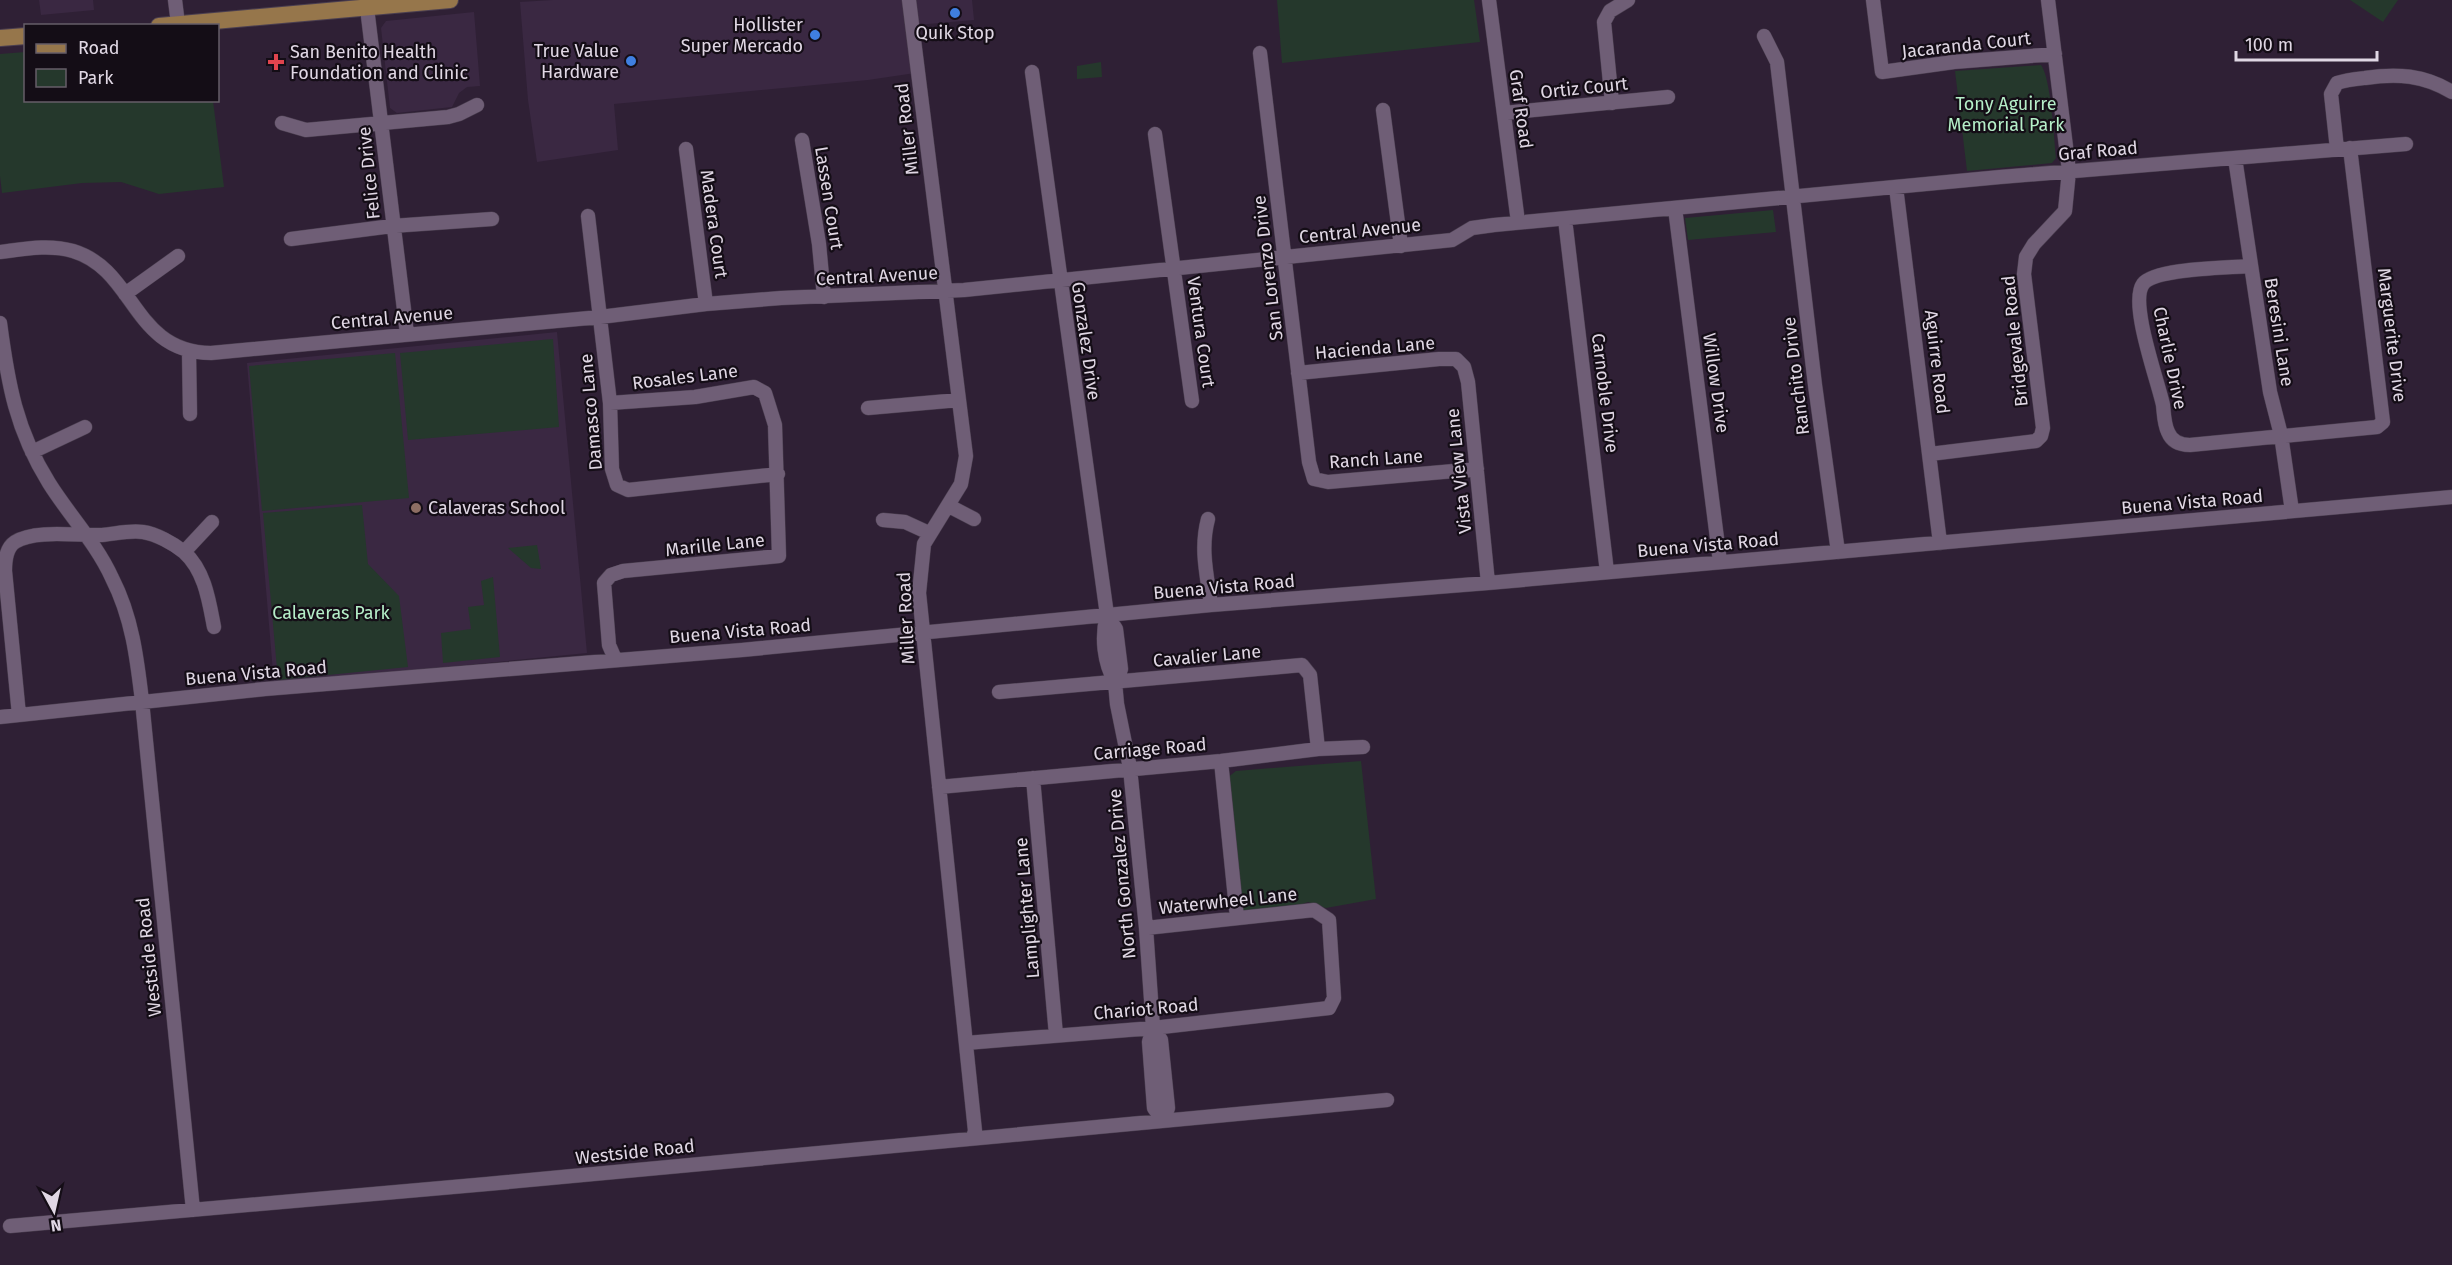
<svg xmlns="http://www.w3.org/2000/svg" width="2452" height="1265" font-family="'Fira Sans',sans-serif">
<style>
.built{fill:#3a2842}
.green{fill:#25382c}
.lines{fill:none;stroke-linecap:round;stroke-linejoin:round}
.minor-casing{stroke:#4b3f50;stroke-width:15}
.major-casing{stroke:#4b3f50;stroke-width:18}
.minor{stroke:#6f5e76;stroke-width:14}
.major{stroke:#96764b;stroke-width:16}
.shop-dot{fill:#3f7fe0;stroke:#140d16;stroke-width:2}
.health-dot{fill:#e0444e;stroke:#140d16;stroke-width:2}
.education-dot{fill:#8d6e63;stroke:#140d16;stroke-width:2}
.labels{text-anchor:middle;stroke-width:4.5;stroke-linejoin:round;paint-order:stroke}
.poi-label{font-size:18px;fill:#e0d7e4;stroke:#140d16;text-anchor:end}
.street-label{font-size:18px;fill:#e0d7e4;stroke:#140d16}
.park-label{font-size:18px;fill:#b5eec8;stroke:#140d16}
</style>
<rect width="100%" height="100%" fill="#2f2035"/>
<!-- built -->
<path class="built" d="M39,0H93L94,10L41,15Z
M553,0H972L974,20L916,25L922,72L868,80L614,104L618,150L537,162L528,100L520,2Z
M474,12L480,86L467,87L459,93L452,107L397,113L390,108L381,28L386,21Z
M557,332L587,653L274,684L247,363Z"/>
<!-- green -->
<path class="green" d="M1277,0H1474L1480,42L1282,63Z
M2350,0H2398L2383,22Z
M25,52L26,100L213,101L224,187L159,194L121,182L82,183L2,193L0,176V54Z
M1101,62L1102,77L1077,79V66Z
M2041,65C2051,78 2054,138 2056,158L2052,163L1967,171L1955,71Z
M1773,210L1776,232L1688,240L1685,218Z
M553,339L559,427L408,440L400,353Z
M395,353L409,498L262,511L249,366Z
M362,505L368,564L399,596L408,667L278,680L263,513Z
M537,545L541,569L531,568L508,548Z
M493,577L500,657L443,663L441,633L471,629L468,607L484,605L481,581Z
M1361,761L1376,899L1326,908L1308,902L1287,910L1240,915L1227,778L1236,771Z"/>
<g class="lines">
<defs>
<path id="minor" d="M175,0L178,24
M909,0L966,456L961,484L924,544L919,593L975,1131L973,1137
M1489,0L1518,222
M1873,0L1882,72L1954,62L2055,54
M367,8L407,334
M1764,36L1777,62L1815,385L1838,552
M1260,53L1309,462L1314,479L1328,482L1477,469
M1032,72L1107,615C1101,637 1104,663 1115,682L1121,669L1116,629L1107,615
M1612,103L1604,22L1610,11L1628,0
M1383,110L1401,246
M1504,113L1668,97
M282,123L306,130L448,117L459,114L477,105
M1155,134L1192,401
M802,140L819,244L824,297
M686,149L706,304
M2337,149L2331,94L2337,83C2346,80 2356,79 2365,78C2397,73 2424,75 2452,92
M2235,158L2270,392L2281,435L2292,511
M1896,187L1940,543
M1675,208L1720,562
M588,216L610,403L612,469L617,485L628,490L778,474
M1565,219L1607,572
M291,239L392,226L492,219
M0,252C24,249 49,244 73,251C136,270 132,352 211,353L600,317L706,304L781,298L964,290L1452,240L1472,228L1494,225L2000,177L2406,144
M2250,266C2229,268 2155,268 2143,284C2129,303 2158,381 2163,405C2164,414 2164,424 2168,432C2172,442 2180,445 2190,445L2377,427L2383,422L2350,148
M125,294L178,256
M0,323C8,384 16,430 49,483C69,515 96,543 112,578C132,617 137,658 142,701L193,1210
M189,352L190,414
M1298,373L1439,359H1456L1464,367L1468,382L1488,583
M610,403L695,397L754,387L765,393L775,425L779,556L623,571L611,575L604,583L609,645L615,659
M868,408L959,400
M32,452L85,427
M1930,454L2036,441L2041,436L2043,428L2024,274L2026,257L2034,244L2065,211L2069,171L2048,0
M949,506L974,519
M1208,519C1200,549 1207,575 1211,605
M883,520L905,522L929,533
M184,552L212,522
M1115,682L1117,704L1130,768L1146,928L1153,1028
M999,692L1302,665L1310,675L1318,749
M19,715L5,571C5,560 6,548 15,542C35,529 79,536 102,535C115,534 129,530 143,532C156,534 173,543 184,552C205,571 209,601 214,627
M0,717L265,689L742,650L1211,605L1488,583L2452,497
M1221,761L1237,918
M1033,778L1056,1035
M939,787L1221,761L1318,749L1363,747
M1153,1028L1161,1040L1168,1108L1163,1121L1154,1108L1149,1042Z
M966,1043L1153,1028L1329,1008L1334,998L1329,920L1314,910L1146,928
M10,1226L487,1184L1387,1100"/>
<path id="major" d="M159,26L450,0
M0,38L26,36"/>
</defs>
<!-- minor casing -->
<use href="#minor" class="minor-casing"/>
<!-- major casing -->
<use href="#major" class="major-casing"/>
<!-- minor -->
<use href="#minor" class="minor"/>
<!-- major -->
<use href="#major" class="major"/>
</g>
<!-- markers -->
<g class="shop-dot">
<circle cx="955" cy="13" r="6"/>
<circle cx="815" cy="35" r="6"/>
<circle cx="631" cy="61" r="6"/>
</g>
<path class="health-dot" d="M273 53h6v6h6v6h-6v6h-6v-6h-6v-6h6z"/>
<circle class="education-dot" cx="416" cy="508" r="6"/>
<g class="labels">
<!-- poi labels -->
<g class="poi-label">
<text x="803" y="31">Hollister<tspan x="803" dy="21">Super Mercado</tspan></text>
<text x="955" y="39" text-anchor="middle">Quik Stop</text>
<text x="619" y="57">True Value<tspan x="619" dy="21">Hardware</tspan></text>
<text x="290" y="58" text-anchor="start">San Benito Health<tspan x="290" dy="21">Foundation and Clinic</tspan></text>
<text x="428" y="514" text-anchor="start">Calaveras School</text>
</g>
<!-- street labels -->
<g class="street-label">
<text transform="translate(1966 45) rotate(-6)" y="6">Jacaranda Court</text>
<text transform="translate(1584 88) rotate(-6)" y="6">Ortiz Court</text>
<text transform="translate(1521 109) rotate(82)" y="6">Graf Road</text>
<text transform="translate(907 129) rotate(-97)" y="6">Miller Road</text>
<text transform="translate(2098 151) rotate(-5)" y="6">Graf Road</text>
<text transform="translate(369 173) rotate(-96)" y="6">Felice Drive</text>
<text transform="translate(829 198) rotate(81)" y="6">Lassen Court</text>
<text transform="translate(714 224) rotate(82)" y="6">Madera Court</text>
<text transform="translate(1360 231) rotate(-6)" y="6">Central Avenue</text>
<text transform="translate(1268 268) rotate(-97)" y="6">San Lorenzo Drive</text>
<text transform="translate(877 276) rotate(-3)" y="6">Central Avenue</text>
<text transform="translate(392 318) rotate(-5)" y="6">Central Avenue</text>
<text transform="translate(1201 332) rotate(82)" y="6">Ventura Court</text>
<text transform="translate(2279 332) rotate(81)" y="6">Beresini Lane</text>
<text transform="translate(2392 335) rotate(83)" y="6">Marguerite Drive</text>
<text transform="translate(1086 341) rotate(82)" y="6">Gonzalez Drive</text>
<text transform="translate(2015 341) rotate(-96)" y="6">Bridgevale Road</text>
<text transform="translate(1375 348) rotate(-5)" y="6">Hacienda Lane</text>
<text transform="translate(2170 358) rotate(78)" y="6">Charlie Drive</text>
<text transform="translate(1937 362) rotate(83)" y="6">Aguirre Road</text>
<text transform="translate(1796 376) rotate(-97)" y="6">Ranchito Drive</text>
<text transform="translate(685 377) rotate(-7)" y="6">Rosales Lane</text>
<text transform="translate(1716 383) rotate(82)" y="6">Willow Drive</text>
<text transform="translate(1605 393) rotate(83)" y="6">Carnoble Drive</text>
<text transform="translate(591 412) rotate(-95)" y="6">Damasco Lane</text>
<text transform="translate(1376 459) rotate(-4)" y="6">Ranch Lane</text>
<text transform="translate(1459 471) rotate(-96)" y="6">Vista View Lane</text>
<text transform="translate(2192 502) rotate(-5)" y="6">Buena Vista Road</text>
<text transform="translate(715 545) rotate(-6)" y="6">Marille Lane</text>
<text transform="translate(1708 545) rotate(-5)" y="6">Buena Vista Road</text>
<text transform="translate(1224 587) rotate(-5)" y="6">Buena Vista Road</text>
<text transform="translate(906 618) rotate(-93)" y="6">Miller Road</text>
<text transform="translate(740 631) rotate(-5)" y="6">Buena Vista Road</text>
<text transform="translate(1207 656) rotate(-5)" y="6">Cavalier Lane</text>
<text transform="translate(256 673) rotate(-5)" y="6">Buena Vista Road</text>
<text transform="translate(1150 749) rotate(-5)" y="6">Carriage Road</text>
<text transform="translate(1122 874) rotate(-95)" y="6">North Gonzalez Drive</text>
<text transform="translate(1228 901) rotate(-6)" y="6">Waterwheel Lane</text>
<text transform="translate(1027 908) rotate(-95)" y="6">Lamplighter Lane</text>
<text transform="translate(149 957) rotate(-96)" y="6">Westside Road</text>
<text transform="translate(1146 1009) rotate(-5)" y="6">Chariot Road</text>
<text transform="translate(635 1152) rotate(-6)" y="6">Westside Road</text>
</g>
<!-- park labels -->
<g class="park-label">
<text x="2006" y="110">Tony Aguirre<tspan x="2006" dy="21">Memorial Park</tspan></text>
<text x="331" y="619">Calaveras Park</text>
</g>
</g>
<!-- legend -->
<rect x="24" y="24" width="195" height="78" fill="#140d16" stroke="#665e68" stroke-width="1.5"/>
<rect x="36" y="44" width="30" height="9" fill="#96764b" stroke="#665e68" stroke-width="1.5"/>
<text x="78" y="54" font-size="18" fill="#e0d7e4">Road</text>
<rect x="36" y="69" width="30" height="18" fill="#25382c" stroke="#665e68" stroke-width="1.5"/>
<text x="78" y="84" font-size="18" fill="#e0d7e4">Park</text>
<!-- north arrow -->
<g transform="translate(54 1211) rotate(172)" stroke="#140d16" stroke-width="4.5" paint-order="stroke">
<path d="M0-4.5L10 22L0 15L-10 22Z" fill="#e0d7e4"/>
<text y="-9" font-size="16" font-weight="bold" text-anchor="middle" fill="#e0d7e4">N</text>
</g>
<!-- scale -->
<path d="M2236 51v9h141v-9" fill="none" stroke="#e0d7e4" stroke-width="3"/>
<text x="2245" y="51" font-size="18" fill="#e0d7e4" stroke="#140d16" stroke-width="4.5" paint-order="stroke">100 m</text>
</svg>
